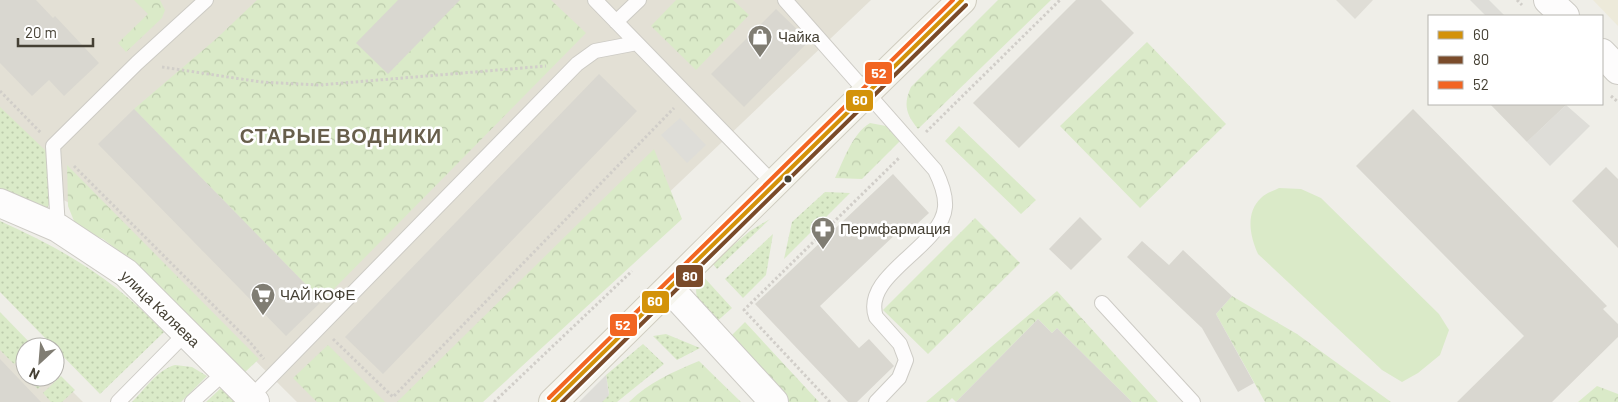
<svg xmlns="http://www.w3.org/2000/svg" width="1618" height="402" font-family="Barlow,sans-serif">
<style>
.residential{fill:#e3e0d5}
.industrial{fill:#dfddd6}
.education{fill:#edeada}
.grass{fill:url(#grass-dots)}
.forest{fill:url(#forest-crowns)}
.pitch{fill:#daeac8}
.parking{fill:#deddd8}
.building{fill:#d9d7d0}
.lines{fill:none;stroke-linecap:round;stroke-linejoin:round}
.lane-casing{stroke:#cdcbc5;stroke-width:16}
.street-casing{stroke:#cdcbc5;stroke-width:30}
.secondary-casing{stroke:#cfccbf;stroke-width:30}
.path{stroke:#d1cec9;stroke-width:3;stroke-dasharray:2.5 2.5;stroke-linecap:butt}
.lane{stroke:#fdfcfc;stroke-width:14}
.street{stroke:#fdfcfc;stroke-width:28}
.secondary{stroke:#f6f5ee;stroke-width:28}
.bus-1-casing{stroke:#fff;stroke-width:8}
.bus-2-casing{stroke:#fff;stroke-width:8}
.bus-3-casing{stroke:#fff;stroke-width:8}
.bus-1{stroke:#d3920a;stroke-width:4}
.bus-2{stroke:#7a4b2a;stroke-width:4}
.bus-3{stroke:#f26522;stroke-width:4}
.bus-dot{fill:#454034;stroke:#fff;stroke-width:2}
.labels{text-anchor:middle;stroke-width:5;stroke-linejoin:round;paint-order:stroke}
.poi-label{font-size:15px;fill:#454034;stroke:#fff;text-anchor:start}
.street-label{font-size:15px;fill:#454034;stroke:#fff}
.district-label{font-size:20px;font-weight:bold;letter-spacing:1px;fill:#685f4c;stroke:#fff}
.line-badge{stroke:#fff;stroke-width:2}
.badge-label{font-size:14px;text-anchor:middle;font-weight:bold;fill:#fff}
</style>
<defs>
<pattern id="grass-dots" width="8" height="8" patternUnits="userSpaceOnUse" patternTransform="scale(1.25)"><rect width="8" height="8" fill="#daeac8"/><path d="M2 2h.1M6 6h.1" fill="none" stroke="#bccaac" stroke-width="1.8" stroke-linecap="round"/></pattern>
<pattern id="forest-crowns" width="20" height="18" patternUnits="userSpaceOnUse" patternTransform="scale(1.25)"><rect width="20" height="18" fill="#daeac8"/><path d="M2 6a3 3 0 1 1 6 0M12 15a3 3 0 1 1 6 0" fill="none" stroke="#bccaac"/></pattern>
</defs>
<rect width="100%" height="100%" fill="#efeee8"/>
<!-- residential -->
<path class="residential" d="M0,0H871L449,402H297L131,237L51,193L0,177Z
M0,317L25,347V377H55V374L83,402H0Z"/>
<!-- industrial -->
<path class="industrial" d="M1336,0H1373L1355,19Z"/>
<!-- education -->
<path class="education" d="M1593,0H1618V26Z"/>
<!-- grass -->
<path class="grass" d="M0,107L48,153L50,203L46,210L0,197Z
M825,192L850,193L784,259L792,222Z
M770,219L717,269L712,263L750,231Z
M0,221C65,250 115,280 164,332L100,394L0,292Z
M773,234L766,275L743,298L725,279Z
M701,274L732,308L714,324C701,308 689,295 701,274Z
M0,312L33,346L25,347V354L14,364L0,350Z
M666,334L700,348L677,360L653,336Z
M643,344L664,364L617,402H600L609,394L606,375Z
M175,365L192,367L207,376L181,402H132C145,389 157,370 175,365Z
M61,376L75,390L62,402H51L43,393Z
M26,377H50L38,389Z
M221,388L236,402H206Z"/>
<!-- forest -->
<path class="forest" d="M134,0H160L165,10L162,18L126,52L118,43L148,14Z
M257,0H551L586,33L322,301L134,109L216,39Z
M676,0H733L749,15L696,70L651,26Z
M998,0H1051L918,129C906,114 903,105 911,87Z
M1147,42L1226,124L1140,208L1060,126Z
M870,123L886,126L901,140L862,179L835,178C844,160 852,134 870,123Z
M959,126L1036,200L1021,214L945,141Z
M654,149L682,219L483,402H397Z
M67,165L259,359L244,373L136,264L103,239L83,230L74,221L68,206Z
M975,218L1020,263L928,354L883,310Z
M1057,291L1158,402H1132L1057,328L1052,333L1038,319L956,402L952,398L948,402H926Z
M1232,296L1297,334L1391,402H1265L1216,314Z
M745,322L819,402H789L730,337Z
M328,345L385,402H317L293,378Z
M699,361L741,402H629C649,382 673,372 699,361Z
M1597,386L1618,394V402H1578Z"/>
<!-- pitch -->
<path class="pitch" d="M1279,188L1301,189L1321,198L1439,314L1449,330L1440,355L1418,373L1402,382L1382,370L1258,254C1250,236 1245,213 1261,198C1265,193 1274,191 1279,188Z"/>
<!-- parking -->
<path class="parking" d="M1470,0H1489L1505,16H1486Z
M1566,105L1590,126L1550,166L1527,142Z
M680,118L706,145L687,163L661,135Z
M606,375L609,395L602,402H579Z"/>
<!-- building -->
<path class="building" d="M0,0H36L53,18L55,16L99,63L64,96L49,80L32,96L0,63Z
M398,0H460L388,74L356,43Z
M1076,0H1101L1134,33L1019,148L973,103Z
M776,9L809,41L744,107L711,74Z
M599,74L637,111L383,374L345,337Z
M1490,104H1567L1527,142Z
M134,109L322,301L286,336L98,144Z
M1413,109L1607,306L1603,309L1618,324V337L1552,402H1457L1524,336L1356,166Z
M1606,167L1618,179V248L1572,201Z
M893,174L929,213L905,235L900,230L820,306L859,348L869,339L894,366L857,402H848L755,304Z
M1080,217L1102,239L1071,270L1049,249Z
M1142,241L1169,265L1183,250L1232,296L1216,314L1254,383L1238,392L1202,328L1127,257Z
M1038,319L1052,333L1057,328L1132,402H956Z
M0,359L41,402H0Z"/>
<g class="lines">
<defs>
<path id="lane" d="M595,0L774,184
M785,0L935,170C941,182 946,194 945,207C942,247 861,275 876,317L900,344L906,360L899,378L876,402
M616,22L639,0
M58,228L53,146L137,63L206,0
M1102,303L1193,402
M251,397L577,64L595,51L637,43
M118,402L186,333
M192,402L225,372"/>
<path id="street" d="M1548,0L1565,16
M1602,53L1618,70
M0,203L58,228L126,273L255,402
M670,289L774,402"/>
<path id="secondary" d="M553,402C690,269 823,132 962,0"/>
</defs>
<!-- lane casing -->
<use href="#lane" class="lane-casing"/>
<!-- street casing -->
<use href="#street" class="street-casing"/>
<!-- secondary casing -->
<use href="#secondary" class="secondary-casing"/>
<!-- path -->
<path class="path" d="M1517,0L1522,5
M162,67L261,82L319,85L546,66
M0,91L41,133
M1611,96L1618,102
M926,132L1060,0
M74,166L249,341L264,359
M333,339L393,397L674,108
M494,402L632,271
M830,402L744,310L900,157"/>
<!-- lane -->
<use href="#lane" class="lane"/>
<!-- street -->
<use href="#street" class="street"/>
<!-- secondary -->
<use href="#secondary" class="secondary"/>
<defs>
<path id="bus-1" d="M553,402L962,0"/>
<path id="bus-2" d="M562,402L966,5"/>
<path id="bus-3" d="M549,398L953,0"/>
</defs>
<!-- bus-1 casing -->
<use href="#bus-1" class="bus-1-casing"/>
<!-- bus-2 casing -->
<use href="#bus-2" class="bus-2-casing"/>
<!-- bus-3 casing -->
<use href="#bus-3" class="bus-3-casing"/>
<!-- bus-1 -->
<use href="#bus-1" class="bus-1"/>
<!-- bus-2 -->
<use href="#bus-2" class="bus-2"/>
<!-- bus-3 -->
<use href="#bus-3" class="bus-3"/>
</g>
<!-- icons -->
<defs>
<symbol id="shop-pin" viewBox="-11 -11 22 30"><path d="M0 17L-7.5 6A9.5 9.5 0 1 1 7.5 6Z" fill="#807d73" stroke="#fff"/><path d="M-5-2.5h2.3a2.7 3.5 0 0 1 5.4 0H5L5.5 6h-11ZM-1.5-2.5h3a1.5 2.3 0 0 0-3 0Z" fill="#fff"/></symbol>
<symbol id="pharmacy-pin" viewBox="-11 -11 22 30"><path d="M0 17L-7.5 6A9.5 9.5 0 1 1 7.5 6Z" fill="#807d73" stroke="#fff"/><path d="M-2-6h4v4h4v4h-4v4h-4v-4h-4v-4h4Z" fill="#fff"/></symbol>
<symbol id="supermarket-pin" viewBox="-11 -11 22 30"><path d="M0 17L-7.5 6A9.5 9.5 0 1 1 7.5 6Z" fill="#807d73" stroke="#fff"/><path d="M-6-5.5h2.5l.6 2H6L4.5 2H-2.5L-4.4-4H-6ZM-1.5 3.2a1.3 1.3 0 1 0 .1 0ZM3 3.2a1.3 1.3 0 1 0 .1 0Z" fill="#fff"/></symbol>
</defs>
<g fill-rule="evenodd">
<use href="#shop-pin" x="746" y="23" width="28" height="38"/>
<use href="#pharmacy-pin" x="809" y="215" width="28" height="38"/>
<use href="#supermarket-pin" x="249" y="281" width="28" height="38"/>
</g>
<!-- markers -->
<circle class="bus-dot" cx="788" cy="179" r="4.5"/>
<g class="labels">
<!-- poi labels -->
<g class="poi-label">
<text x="778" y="42">Чайка</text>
<text x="840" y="234">Пермфармация</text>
<text x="280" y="300">ЧАЙ КОФЕ</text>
</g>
<!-- street labels -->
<g class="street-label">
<text transform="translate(160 309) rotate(44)" y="5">улица Каляева</text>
</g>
<!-- district labels -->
<g class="district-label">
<text x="341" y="143">СТАРЫЕ ВОДНИКИ</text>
</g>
</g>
<g class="line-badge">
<rect x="864" y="61" width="29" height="24" rx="5" fill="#f26522"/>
<rect x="845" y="89" width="29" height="23" rx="5" fill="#d3920a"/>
<rect x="675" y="264" width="29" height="24" rx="5" fill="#7a4b2a"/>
<rect x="641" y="290" width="29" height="24" rx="5" fill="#d3920a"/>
<rect x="609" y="313" width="29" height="24" rx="5" fill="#f26522"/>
</g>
<g class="badge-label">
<text x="879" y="78">52</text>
<text x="860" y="105">60</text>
<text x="690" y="281">80</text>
<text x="655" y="306">60</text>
<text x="623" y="330">52</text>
</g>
<!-- legend -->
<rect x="1428" y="15" width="175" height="90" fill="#ffffff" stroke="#b5b3ae"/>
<rect x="1438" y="31" width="25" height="8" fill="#d3920a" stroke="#b5b3ae"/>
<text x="1473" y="40" font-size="15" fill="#454034">60</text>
<rect x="1438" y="56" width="25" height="8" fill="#7a4b2a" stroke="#b5b3ae"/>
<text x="1473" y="65" font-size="15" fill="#454034">80</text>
<rect x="1438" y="81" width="25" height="8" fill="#f26522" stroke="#b5b3ae"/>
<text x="1473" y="90" font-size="15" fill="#454034">52</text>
<!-- north arrow -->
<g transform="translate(40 362) rotate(206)"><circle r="24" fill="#ffffff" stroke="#b5b3ae"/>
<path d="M0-4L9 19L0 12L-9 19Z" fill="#807d73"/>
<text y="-8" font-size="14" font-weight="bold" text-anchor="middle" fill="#454034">N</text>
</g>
<!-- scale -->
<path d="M18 38v8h75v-8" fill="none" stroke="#454034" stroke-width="2.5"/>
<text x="25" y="38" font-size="15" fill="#454034" stroke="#ffffff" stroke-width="4" paint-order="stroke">20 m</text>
</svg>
